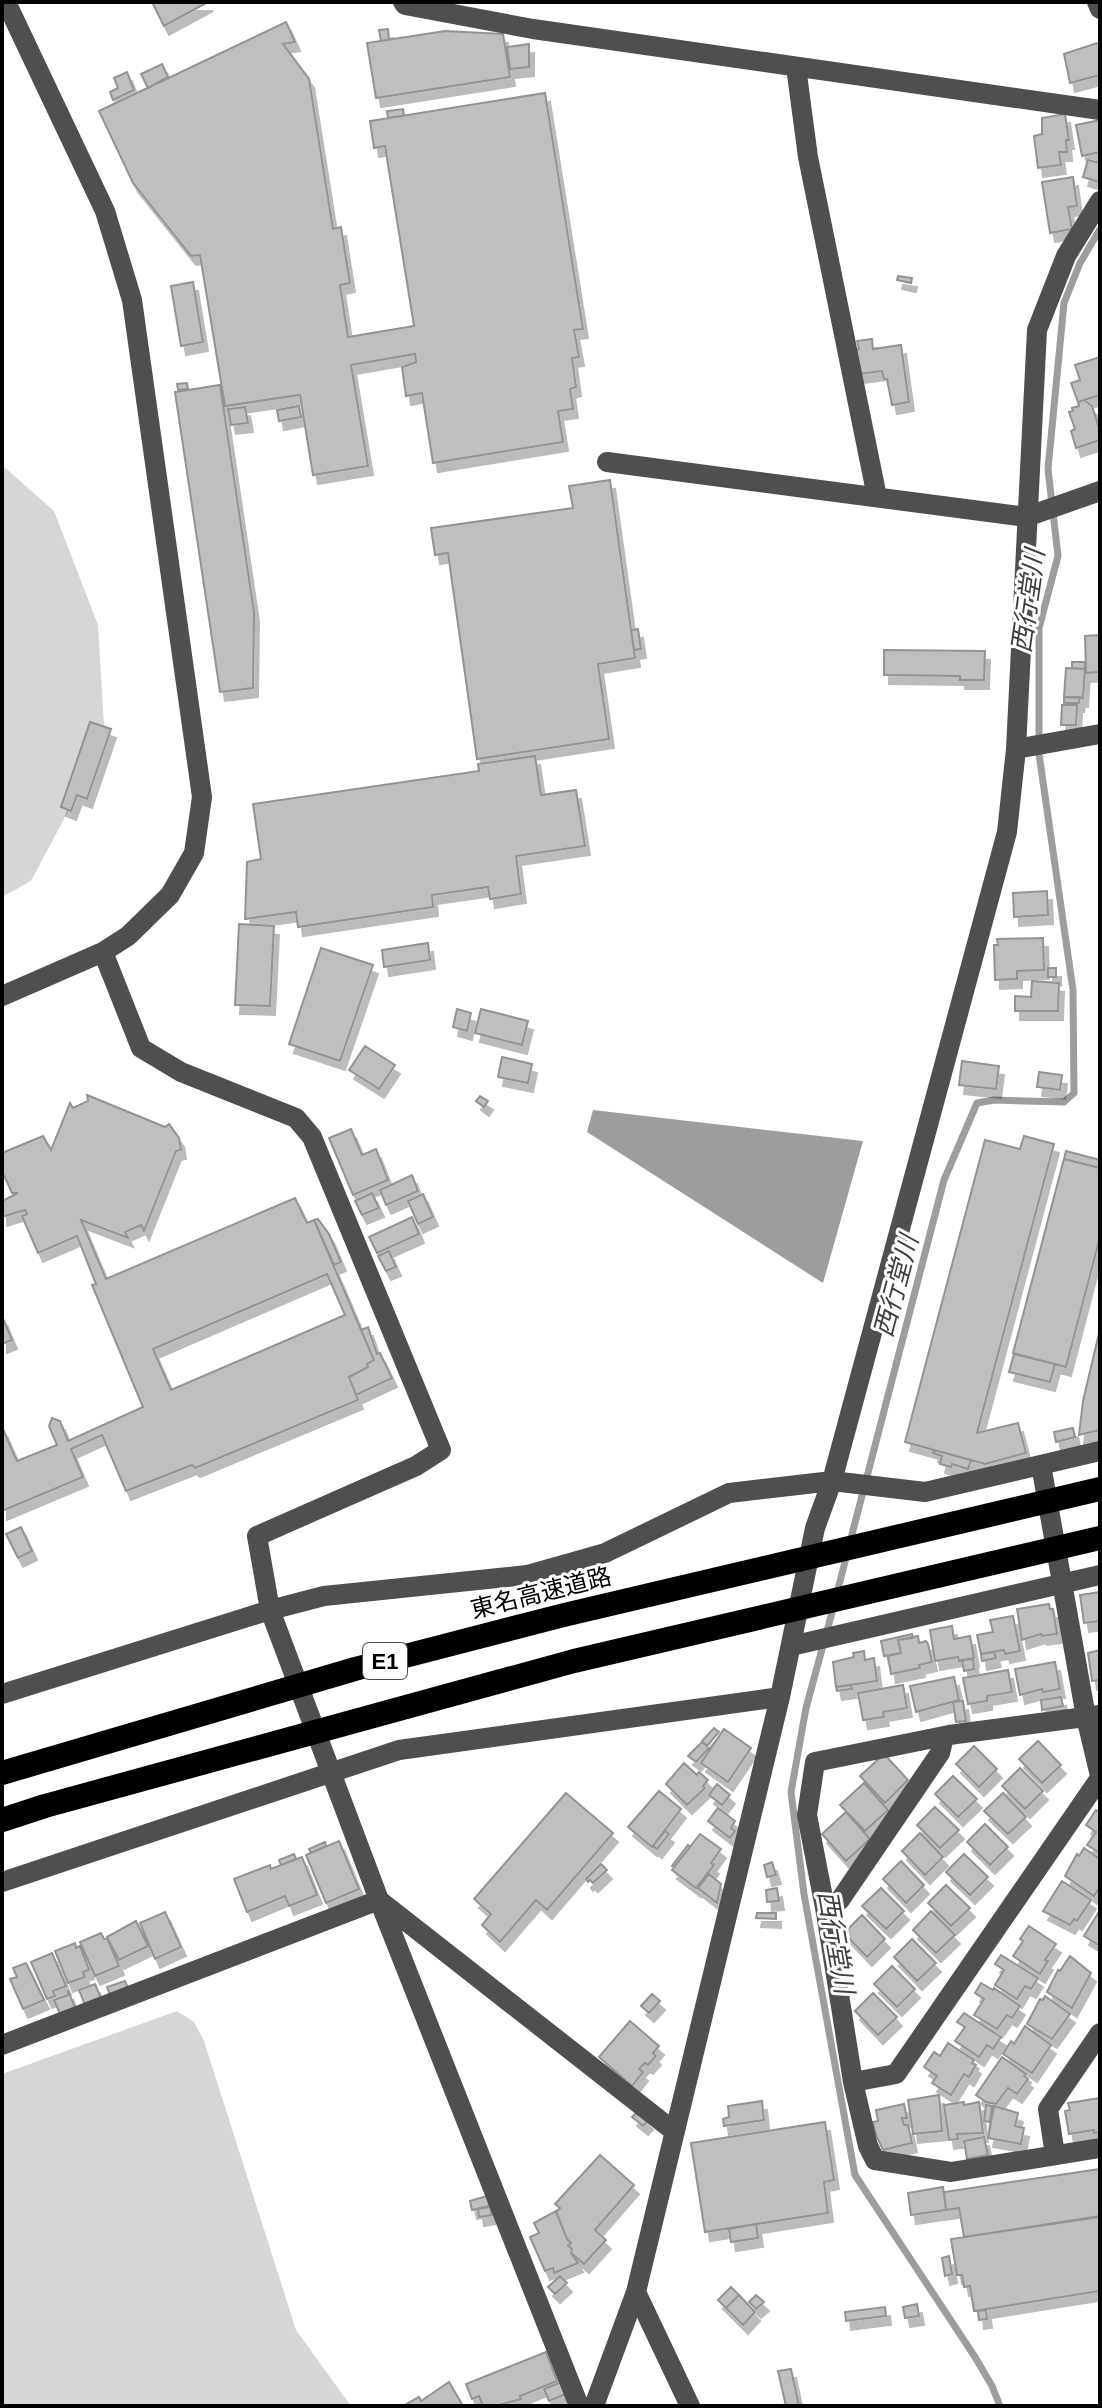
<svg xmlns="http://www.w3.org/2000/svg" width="1102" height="2408" font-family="Arial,'Noto Sans JP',sans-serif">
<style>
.green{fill:#d6d6d6}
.water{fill:#9d9d9d}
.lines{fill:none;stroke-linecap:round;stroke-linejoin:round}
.stream{stroke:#9d9d9d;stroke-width:7}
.building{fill:#bfbfbf;stroke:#939393;stroke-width:2;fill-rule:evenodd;filter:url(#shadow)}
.minor{stroke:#4f4f4f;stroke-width:20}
.highway{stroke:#000;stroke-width:24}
.labels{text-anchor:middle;stroke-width:6;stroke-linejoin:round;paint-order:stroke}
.shield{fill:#fff;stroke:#4c4c4c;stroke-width:2}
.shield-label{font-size:22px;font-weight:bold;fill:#000}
.street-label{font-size:24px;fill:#000;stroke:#fff}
.water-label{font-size:26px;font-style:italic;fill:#3e3e3e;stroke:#fff}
</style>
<defs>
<filter id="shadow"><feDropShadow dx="5" dy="9" stdDeviation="0" flood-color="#0004"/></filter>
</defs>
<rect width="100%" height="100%" fill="#fff"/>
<!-- green -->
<path class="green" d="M2,465L54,511L98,625L105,742L31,881L2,897Z
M177,2011L194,2022L204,2041L296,2330L351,2406H2V2074Z"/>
<!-- water -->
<path class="water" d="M593,1110L863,1141L823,1283L587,1132Z"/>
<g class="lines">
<!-- stream -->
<path class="stream" d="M850,1542L944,1180L977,1103L994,1100L1064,1102L1074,1093L1073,990L1039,754V628L1058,556L1048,469L1064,303L1080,263L1100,229
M837,1593L847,1554
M834,1605L806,1708L791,1792L804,1894L855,2175L975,2357L992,2386L1000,2406"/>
</g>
<!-- building -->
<path class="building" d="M152,2H208L164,26Z
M286,22L295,42L283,44L309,79L333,229L341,227L350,283L340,285L348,337L414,326L385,146L374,148L370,121L545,93L583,329L574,330L579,357L572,358L576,387L570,389L573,409L558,411L563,442L433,463L422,393L406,396L402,367L416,362L415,354L351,365L368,466L313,475L300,395L225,406L200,255L191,256L133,183L99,111Z
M388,29L389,40L381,41L379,30Z
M445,31L503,34L510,77L376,98L367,43Z
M1097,43L1100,45V75L1070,83L1064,54Z
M529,44V67L510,69L507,47Z
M162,64L168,77L148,88L141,74Z
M127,72L134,90L113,100L110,92L118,88L114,78Z
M403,109L404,116L388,118L387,111Z
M1065,114L1069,140H1066L1067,152H1059L1061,165L1038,168L1034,136L1042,134V118Z
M1100,120V152L1082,156L1076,125Z
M1088,160L1100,163L1099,182L1083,177Z
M1073,177L1077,206L1068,207L1072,229L1050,233L1042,182Z
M898,276L912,278L911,283L897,280Z
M193,282L203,342L181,346L171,286Z
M872,339L873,349L901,345L909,402L892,405L887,379H884L882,371L859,374L855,350L859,349L857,341Z
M1100,357V395L1078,402L1071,383L1080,380L1075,365Z
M187,383L188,389L178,390L177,384Z
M220,385L254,612L253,688L220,692L175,392Z
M1084,400L1092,406L1100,431V440L1076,448L1071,431L1075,429L1069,412L1073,411L1072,408L1079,406L1078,402Z
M299,406L301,417L279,421L277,410Z
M245,407L248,423L231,425L228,409Z
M610,480L635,658L598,664L609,739L477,759L448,553L435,555L431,528L573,508L569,486Z
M638,629L641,649L634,650L631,630Z
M1100,635V672L1086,673L1085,636Z
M884,650L985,651L984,680H960V676L884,675Z
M1072,662H1085V669L1072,668Z
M1066,668L1085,669L1083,698L1064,697Z
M1064,697H1080L1079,703H1064Z
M1062,705H1077L1076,725H1061Z
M90,722L111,729L87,799L77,795L71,811L61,807Z
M535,756L541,795L576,790L585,846L516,856L521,894L490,899L488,887L432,895L433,907L298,927L296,912L245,919L247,862L261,859L253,804L479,771L478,764Z
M1047,891L1048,915L1014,917L1013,893Z
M239,924L274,926L270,1006L235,1005Z
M1043,938L1044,970L1017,971V979L995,980L994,945H998L997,939Z
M428,943L430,960L384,967L382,950Z
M321,948L373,965L340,1061L289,1044Z
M1048,968H1056V977H1048Z
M1032,981L1059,983L1058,1011H1015V996L1031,997Z
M457,1009L471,1013L467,1031L453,1027Z
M481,1009L528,1021L522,1045L475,1033Z
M365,1046L395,1065L379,1089L349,1070Z
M502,1057L532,1064L528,1083L498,1077Z
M962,1061L999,1066L996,1089L959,1085Z
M1039,1072L1062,1075L1060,1090L1037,1087Z
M87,1095L165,1127L169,1124L179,1138L181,1150L176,1151L144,1231L141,1225L125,1232L128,1238L81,1220L106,1279L295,1198L307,1223L314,1220L374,1360L367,1364L368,1367L349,1377L358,1400L195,1468L192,1465L126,1491L102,1435L71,1449L83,1477L2,1511V1427L17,1461L57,1445L49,1426L52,1418L60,1421L68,1441L143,1407L92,1285L96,1284L77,1236L38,1253L22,1216L27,1214L25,1210L2,1217V1201L18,1193H12L2,1171V1153L43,1136L51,1150L70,1103L73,1108L88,1101ZM327,1274L345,1315L171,1390L153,1349Z
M480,1096L488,1101L484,1107L476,1101Z
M351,1129L362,1155L376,1149L388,1180L353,1195L329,1138Z
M1024,1136L1054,1144L977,1433L1018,1423L1026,1453L985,1464L905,1442L985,1140L1020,1149Z
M1066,1151L1100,1160V1168L1064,1159Z
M1064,1159L1100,1168V1237L1066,1367L1013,1353Z
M412,1175L418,1191L386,1205L380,1190Z
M372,1193L379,1208L362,1215L355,1201Z
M423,1194L433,1217L418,1224L408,1201Z
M412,1217L419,1234L377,1253L369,1237Z
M318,1219L329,1234L341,1262L334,1265L314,1220Z
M389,1251L396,1267L386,1271L378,1256Z
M2,1316L12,1340L2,1344Z
M368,1327L377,1354L380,1353L392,1378L356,1395L349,1377L368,1367L367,1364L374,1360L361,1330Z
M1100,1329V1430L1079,1435L1083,1401Z
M1014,1354L1055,1364L1050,1382L1009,1372Z
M1073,1428L1075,1437L1056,1442L1054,1432Z
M934,1450L971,1460L968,1469L952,1464L951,1467L940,1464L942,1456L933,1453Z
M21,1527L32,1551L18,1558L6,1534Z
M1100,1592V1621L1084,1623L1080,1595Z
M1049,1604L1050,1609H1053L1057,1634L1042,1636L1041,1634L1022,1640L1017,1609Z
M1013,1616L1020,1651L1005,1654L1004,1650L981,1654L977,1635L993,1632L990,1620Z
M952,1626L954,1639L970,1636L974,1658L959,1661L958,1657L935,1661L930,1630Z
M912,1634L913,1638L898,1640L901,1653L884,1656L881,1641Z
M918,1636L919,1643L926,1641L928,1644L932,1662L919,1665L920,1668L891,1674L888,1656L901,1653L898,1640Z
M1100,1650V1680L1092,1681L1088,1653Z
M864,1651L865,1660L874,1658L877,1681L836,1687L833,1662L854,1657L853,1653Z
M994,1652L996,1658L982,1661L981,1654Z
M973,1659L974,1669L964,1671L962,1660Z
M1055,1662L1060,1689L1043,1692L1042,1689L1020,1695L1015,1669Z
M1008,1670L1012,1692L987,1696V1701L968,1704L963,1678Z
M954,1677L959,1700L916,1712L910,1686Z
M851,1685L852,1689L837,1691L836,1687Z
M903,1685L907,1708L883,1712L884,1717L863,1720L858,1693Z
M1061,1697L1063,1706L1042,1710L1041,1700Z
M963,1701L966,1721L956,1722L953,1702Z
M714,1728L719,1732L707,1746L702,1741Z
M724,1729L751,1748L728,1782L701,1763Z
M1038,1741L1061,1765L1042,1783L1019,1759Z
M702,1742L709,1748L696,1762L688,1756Z
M974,1746L997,1769L979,1787L956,1764Z
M884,1754L908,1780L885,1803L860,1776Z
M684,1763L697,1775L699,1772L708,1780L703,1786L705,1788L687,1805L666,1784Z
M1020,1768L1043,1791L1025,1809L1002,1786Z
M953,1776L977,1799L958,1817L935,1794Z
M864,1783L888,1810L865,1831L840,1805Z
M717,1784L730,1795L722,1805L709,1795Z
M659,1791L681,1809L652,1847L628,1827Z
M566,1793L613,1833L547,1910L536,1900L500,1942L482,1925L491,1914L474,1899Z
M1003,1793L1026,1817L1008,1834L984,1811Z
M935,1807L959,1830L940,1848L917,1825Z
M718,1808L735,1821L731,1828L735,1831L730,1838L708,1821Z
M1096,1810L1100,1813V1853L1087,1845L1096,1832L1086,1825Z
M846,1812L870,1839L846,1861L822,1834Z
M985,1824L1008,1847L990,1865L967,1842Z
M665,1831L669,1834L657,1849L653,1846Z
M920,1833L943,1857L925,1875L902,1851Z
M700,1834L721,1849L711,1863L714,1865L696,1888L672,1870Z
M339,1841L359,1889L326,1903L306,1855Z
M325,1842L326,1846L311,1853L309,1849Z
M688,1845L690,1847L674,1867L672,1866Z
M1084,1848L1100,1859V1887L1094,1896L1065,1876L1077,1854L1079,1856Z
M294,1854L296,1859L281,1865L279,1860Z
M964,1854L988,1877L970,1895L946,1872Z
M302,1857L317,1895L289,1906L285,1896L247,1912L234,1879L270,1865L271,1869Z
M901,1861L924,1885L906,1903L883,1879Z
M772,1862L776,1875L767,1877L764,1865Z
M601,1864L607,1870L593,1883L590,1880L588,1882L586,1879Z
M709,1874L721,1884L717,1903L698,1888Z
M1062,1881L1091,1900L1077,1921L1074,1919L1070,1925L1043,1911Z
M946,1885L970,1908L951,1926L928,1903Z
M777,1888L779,1901L767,1902L766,1890Z
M881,1888L904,1911L886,1929L862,1906Z
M1100,1910V1946L1084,1936Z
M931,1911L955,1935L936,1953L913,1930Z
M165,1912L181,1947L155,1959L140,1923Z
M757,1913H776V1919L756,1918Z
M862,1915L885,1939L867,1957L844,1933Z
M136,1921L148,1946L119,1960L107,1937Z
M1029,1926L1056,1944L1045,1960L1048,1961L1040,1974L1013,1956L1023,1941L1020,1939Z
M101,1933L104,1939L107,1938L119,1966L95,1976L80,1942Z
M912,1939L936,1963L917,1981L894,1957Z
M75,1943L76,1948L80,1946L89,1970L83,1972L85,1977L68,1983L55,1951Z
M52,1953L66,1986L53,1991L55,1996L47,1999L31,1962Z
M1001,1955L1038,1978L1031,1989L1025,1986L1017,1999L995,1985L1004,1970L995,1964Z
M1070,1956L1091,1973L1072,2008L1047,1992L1058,1970L1060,1971Z
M26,1963L44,2000L23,2009L10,1979L17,1977L13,1968Z
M892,1966L915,1989L897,2007L874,1984Z
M125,1981L128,1988L110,1995L107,1987Z
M981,1983L993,1990L994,1988L1020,2006L1012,2018L1007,2015L997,2029L974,2015L984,1999L975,1993Z
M95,1984L101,1998L85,2005L79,1990Z
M68,1990L75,2008L60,2014L54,2000L68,1995Z
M873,1993L897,2017L878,2035L855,2011Z
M652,1994L660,2001L649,2013L641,2006Z
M1045,1996L1070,2014L1052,2039L1027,2024L1040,1999L1043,2000Z
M964,2013L1001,2037L993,2049L987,2045L979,2057L955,2041L965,2027L957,2022Z
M630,2021L659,2046L653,2053L656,2056L648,2065L645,2063L639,2069L643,2072L632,2086L599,2057Z
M1025,2026L1051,2045L1032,2073L1003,2054L1011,2041L1014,2044Z
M948,2043L974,2060L972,2063L976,2065L969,2077L964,2074L951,2095L932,2083L937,2076L924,2067L934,2052L940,2056Z
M1002,2057L1026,2074L1024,2076L1028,2079L1017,2094L1008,2088L996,2104L986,2102L976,2095Z
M939,2095L942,2131L913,2134L908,2100Z
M1100,2098V2132L1094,2133V2130L1069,2134L1065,2111L1070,2110L1068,2103Z
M762,2101L764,2120L724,2126L723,2119L729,2117L728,2106Z
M964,2102V2105L979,2102L983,2133L957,2134L958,2139L949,2140L944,2105Z
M904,2104L907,2118H902L904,2125H908L912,2143L883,2150L876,2135L873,2122L878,2121L876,2110Z
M986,2105L992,2106L990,2122L984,2121Z
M994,2106L1018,2113L1015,2126L1024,2128L1021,2144L988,2138Z
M638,2111L648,2121L643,2126L632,2117Z
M825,2122L834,2180L824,2182L828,2213L705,2232L691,2143Z
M984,2137L988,2155L967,2159L964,2141Z
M600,2155L634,2185L595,2230L606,2240L584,2264L571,2253L572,2249L568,2246L571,2243L567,2239L556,2212L560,2208L555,2204Z
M1100,2169V2216L964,2237L959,2208L946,2210L944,2192Z
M943,2187L946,2210L911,2215L908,2193Z
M487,2196L489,2206L472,2210L470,2201Z
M490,2207L492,2215L479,2217L478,2209Z
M556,2211L567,2239L571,2243L568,2246L572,2249L571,2253L578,2263L554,2273L553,2268L545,2271L530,2237L539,2233L534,2223Z
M1099,2217L1100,2291L974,2311L970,2286L964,2287L962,2275H957L951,2239Z
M756,2224L758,2238L731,2242L729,2229Z
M949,2256L952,2274L945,2276L942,2258Z
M560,2276L567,2283L555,2294L548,2287Z
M731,2287L739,2295L726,2308L718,2300Z
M739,2295L755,2312L743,2325L726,2308Z
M756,2295L764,2302L756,2309L749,2302Z
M917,2304L919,2316L905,2318L903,2307Z
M885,2307L886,2316L846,2321L845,2312Z
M986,2310L987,2319L979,2320L978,2311Z
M546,2352L557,2381L520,2396L521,2399L496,2406H483L479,2396L472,2399L466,2384Z
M791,2369L799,2406H786L778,2371Z
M449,2382L463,2406H403L419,2397L421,2401Z
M561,2382L566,2394L549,2401L544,2389Z"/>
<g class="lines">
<!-- minor -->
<path class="minor" d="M403,2L405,5L533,29L1100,110
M1097,2L1100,9
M796,67L808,157L877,497
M607,462L1026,517L1100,491
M1016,749L1100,734
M103,952L141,1048L181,1072L296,1118L312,1137L441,1450L416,1466L257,1536L270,1610L379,1900L579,2406
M2,996L103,952L128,936L170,895L194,853L202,797L132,300L105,211L6,2
M1041,1465L1086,1717L1100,1776
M791,1646L1100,1575
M2,1694L270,1610L324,1596L527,1575L605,1553L729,1493L832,1481L925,1492L1100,1451
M1100,1715L949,1735L815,1762L807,1815L826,1913L853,2082L868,2146L875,2160L951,2172L1100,2148
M2,1882L399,1750L780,1697
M379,1900L675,2132
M826,1913L840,1900L940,1753L944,1737
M2,2045L379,1900
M853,2082L896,2074L1100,1778
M1055,2155L1048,2109L1100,2033
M636,2292L690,2406
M594,2406L636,2292L780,1697L815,1528L832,1481L1007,832L1016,749L1037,330L1066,256L1100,201"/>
<!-- highway -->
<path class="highway" d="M2,1773L355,1669L564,1615L1100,1489
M2,1820L45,1806L574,1661L1100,1538"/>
</g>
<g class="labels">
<!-- shield labels -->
<rect class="shield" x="363" y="1643" width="44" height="36" rx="6"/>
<g class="shield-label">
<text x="385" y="1669">E1</text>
</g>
<!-- street labels -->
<g class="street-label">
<text transform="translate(541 1593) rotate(-14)" y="8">東名高速道路</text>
</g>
<!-- water labels -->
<g class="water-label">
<text transform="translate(1028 601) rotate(-82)" y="9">西行堂川</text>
<text transform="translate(896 1286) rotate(-75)" y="9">西行堂川</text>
<text transform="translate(836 1942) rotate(80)" y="9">西行堂川</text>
</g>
</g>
<!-- border -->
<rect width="1102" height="2408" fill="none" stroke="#000000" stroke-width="8"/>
</svg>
